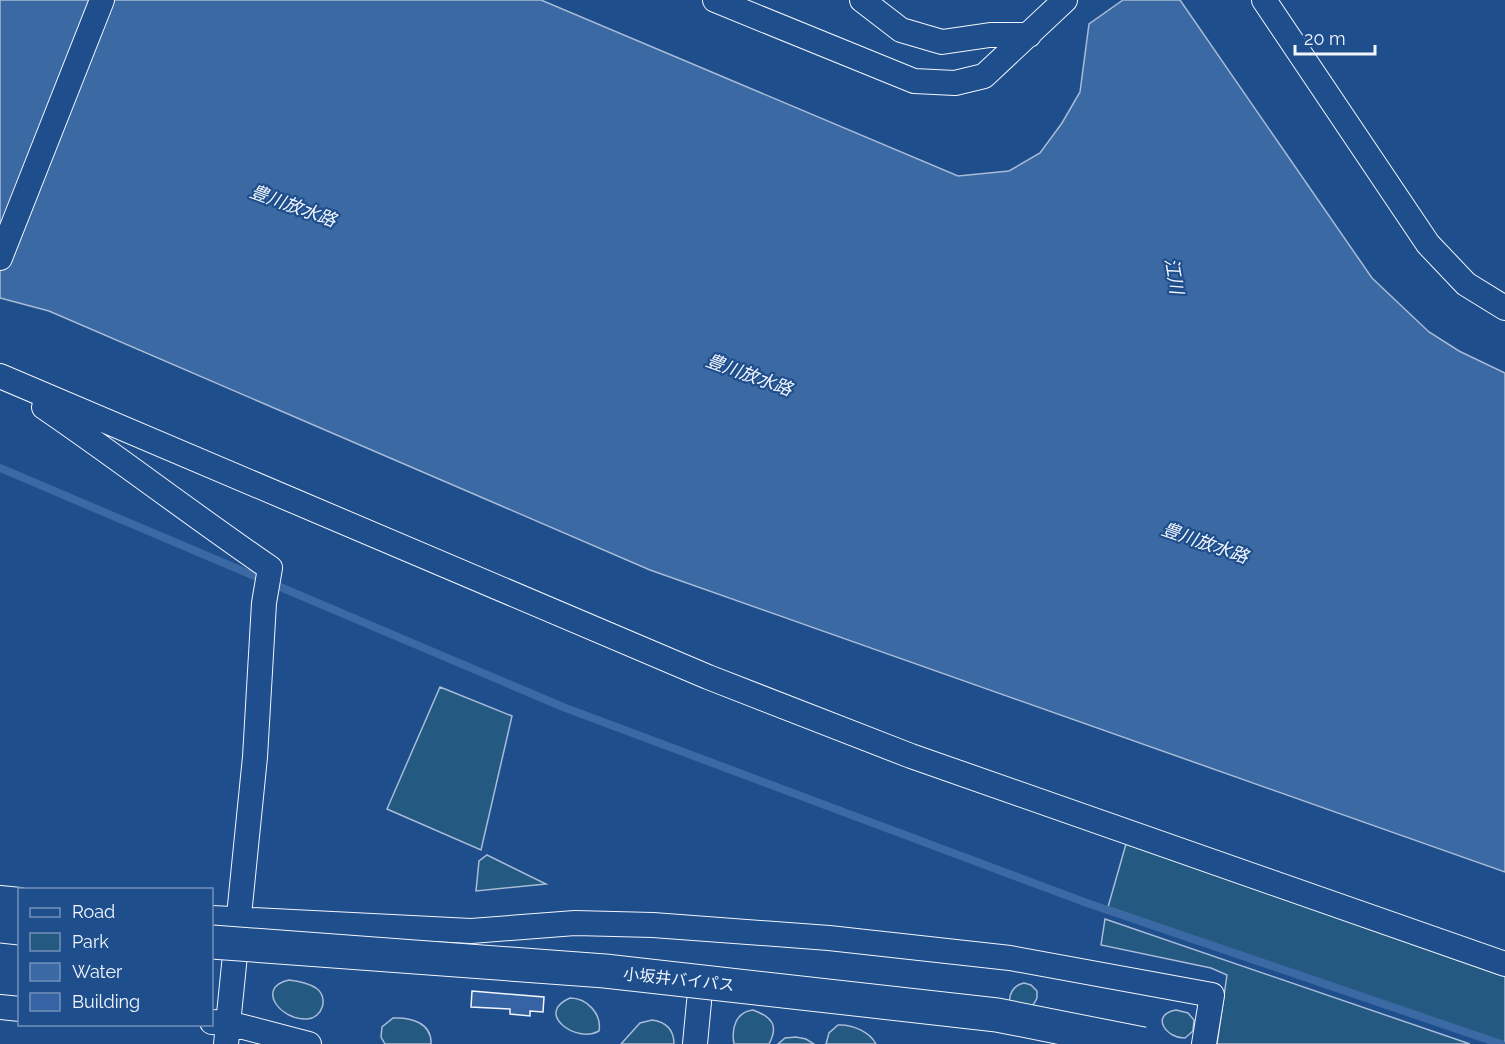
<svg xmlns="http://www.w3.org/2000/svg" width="1505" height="1044" font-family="Raleway,'Noto Sans JP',sans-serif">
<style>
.green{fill:#245a82;stroke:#a8bbd7;stroke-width:1.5}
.water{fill:#3b69a3;stroke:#a8bbd7;stroke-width:1.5}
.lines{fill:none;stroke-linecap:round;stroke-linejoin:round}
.stream{stroke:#3b69a3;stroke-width:8}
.building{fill:#3563a3;stroke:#f2f6ff;stroke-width:1.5}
.street-casing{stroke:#f2f6ff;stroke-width:26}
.highway-casing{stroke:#f2f6ff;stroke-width:35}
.street{stroke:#1f4e8c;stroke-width:24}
.highway{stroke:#1f4e8c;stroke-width:33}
.highway-bridge-casing{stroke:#f2f6ff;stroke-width:35;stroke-linecap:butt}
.highway-bridge{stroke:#1f4e8c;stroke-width:33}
.labels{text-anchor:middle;stroke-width:4.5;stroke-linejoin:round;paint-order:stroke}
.street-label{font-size:16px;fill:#f2f6ff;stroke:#1f4e8c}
.water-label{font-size:18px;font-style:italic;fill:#f2f6ff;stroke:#1f4e8c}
</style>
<rect width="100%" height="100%" fill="#1f4e8c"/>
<!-- green -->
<path class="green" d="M440,687L512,716L481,850L387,809Z
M1126,844L1505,975V1044L1108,907Z
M487,855L546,884L476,891L479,861Z
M1105,919L1470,1044H1217L1227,975L1211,968L1101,945Z
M289,980C298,981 308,983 316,988C329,997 323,1018 307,1019C279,1020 256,987 289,980Z
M1024,983L1031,985L1037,991V998L1032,1007L1010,1005C1008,995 1013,985 1024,983Z
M570,998C587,998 602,1014 599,1031C576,1044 534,1013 570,998Z
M753,1010C772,1017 779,1025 769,1044H734C731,1028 736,1012 753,1010Z
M1176,1010L1188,1013L1194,1020L1193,1031L1185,1038C1167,1039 1149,1015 1176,1010Z
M393,1018C411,1017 432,1023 431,1044H385L381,1037L382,1027Z
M652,1020C666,1022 674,1030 674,1044H621L640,1023Z
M838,1025C852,1024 870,1032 876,1044H826L829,1033Z
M796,1037L806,1039L814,1044H778L785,1038Z"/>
<!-- water -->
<path class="water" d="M0,0H541L958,176L1009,171L1040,153L1062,123L1080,92L1089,24L1123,0H1180L1372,278L1429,332L1459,351L1505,373V872L650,570L49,311L0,298Z"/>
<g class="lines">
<!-- stream -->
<path class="stream" d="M0,468L563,707L1087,903L1501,1044"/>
</g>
<!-- building -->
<path class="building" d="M472,991L544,997L543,1012L530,1011V1016L510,1014V1009L471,1007Z"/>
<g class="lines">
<defs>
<path id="street" d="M715,0L914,81L955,83L984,76L1065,0
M862,0L901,30L942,42L990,35H1029
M1264,0L1428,244L1466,284L1505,308
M0,258L102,0
M0,376L708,677L911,756L1505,964
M44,407C120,459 194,516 270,568L264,603L255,757L226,1044
M0,898L20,900
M212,918L471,931L575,923L653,925L829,938L1010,958L1212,995L1204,1044
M0,1007L20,1009
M212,1022L228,1023L309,1044
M695,1044L699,1002"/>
<path id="highway" d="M0,926L20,928"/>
</defs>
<!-- street casing -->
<use href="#street" class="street-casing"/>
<!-- highway casing -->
<use href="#highway" class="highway-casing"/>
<!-- street -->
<use href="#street" class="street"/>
<!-- highway -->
<use href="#highway" class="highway"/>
<defs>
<path id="highway-bridge" d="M212,942L605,971L997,1015L1143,1044"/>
</defs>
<!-- highway-bridge casing -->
<use href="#highway-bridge" class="highway-bridge-casing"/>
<!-- highway-bridge -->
<use href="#highway-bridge" class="highway-bridge"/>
</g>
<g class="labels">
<!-- street labels -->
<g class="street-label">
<text transform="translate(679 979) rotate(6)" y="6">小坂井バイパス</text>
</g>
<!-- water labels -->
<g class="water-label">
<text transform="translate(293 206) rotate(20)" y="6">豊川放水路</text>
<text transform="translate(1174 276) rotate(80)" y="6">江川</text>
<text transform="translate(749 375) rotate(20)" y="6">豊川放水路</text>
<text transform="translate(1205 543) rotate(19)" y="6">豊川放水路</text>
</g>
</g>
<!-- legend -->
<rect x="18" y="888" width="195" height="138" fill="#1f4e8c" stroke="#7391ba" stroke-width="1.5"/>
<rect x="30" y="908" width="30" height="9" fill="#1f4e8c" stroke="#7391ba" stroke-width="1.5"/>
<text x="72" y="918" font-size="18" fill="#f2f6ff">Road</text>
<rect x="30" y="933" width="30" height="18" fill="#245a82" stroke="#7391ba" stroke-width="1.5"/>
<text x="72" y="948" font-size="18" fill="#f2f6ff">Park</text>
<rect x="30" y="963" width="30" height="18" fill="#3b69a3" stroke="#7391ba" stroke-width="1.5"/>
<text x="72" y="978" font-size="18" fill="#f2f6ff">Water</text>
<rect x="30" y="993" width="30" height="18" fill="#3563a3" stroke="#7391ba" stroke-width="1.5"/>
<text x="72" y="1008" font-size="18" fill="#f2f6ff">Building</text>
<!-- scale -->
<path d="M1295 45v9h80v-9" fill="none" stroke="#f2f6ff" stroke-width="3"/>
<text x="1304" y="45" font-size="18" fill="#f2f6ff" stroke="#1f4e8c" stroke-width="4.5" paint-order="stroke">20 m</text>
</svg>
